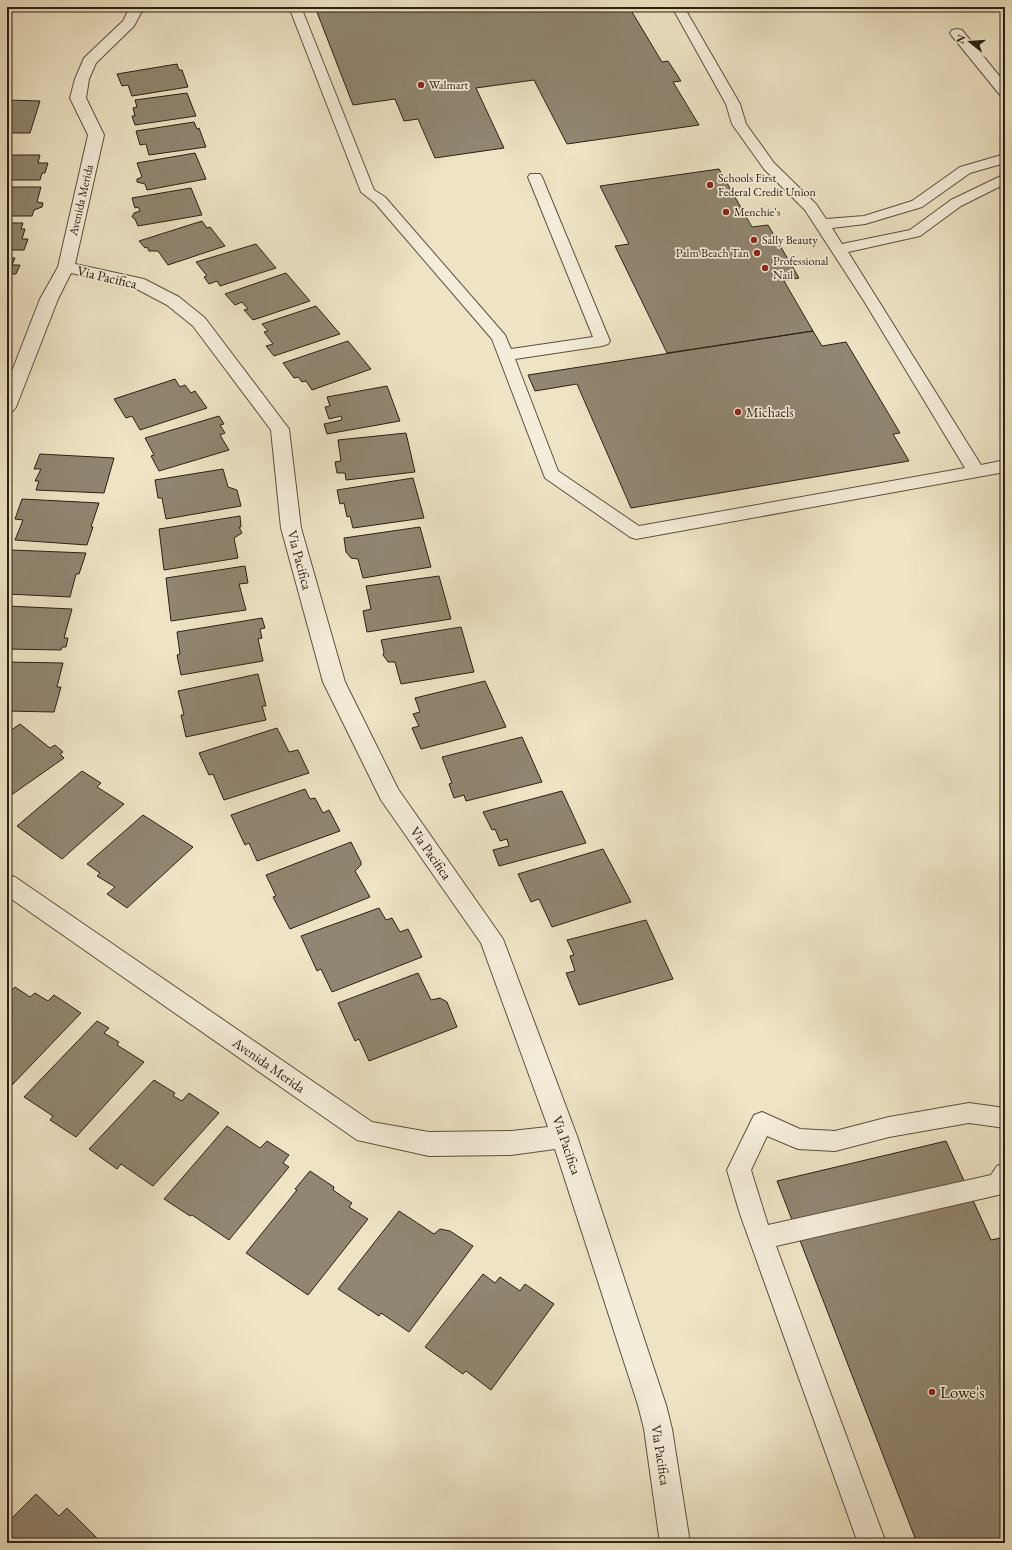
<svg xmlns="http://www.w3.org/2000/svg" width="1012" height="1550" font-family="'EB Garamond',serif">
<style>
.building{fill:#908671;stroke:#2b2015}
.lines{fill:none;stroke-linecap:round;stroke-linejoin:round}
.service-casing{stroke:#5c5141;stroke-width:2}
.minor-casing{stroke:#5c5141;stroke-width:2}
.service{fill:#f4edd9;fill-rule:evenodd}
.minor{fill:#f4edd9;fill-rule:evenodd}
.poi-dot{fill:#8f2418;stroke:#f4edd9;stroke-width:1.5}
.labels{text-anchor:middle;stroke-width:3.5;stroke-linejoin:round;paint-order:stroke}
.far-poi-label{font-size:12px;fill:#2b2015;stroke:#f4edd9;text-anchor:start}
.far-street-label{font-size:12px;fill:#2b2015;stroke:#f4edd9}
.street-label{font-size:14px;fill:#2b2015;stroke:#f4edd9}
.poi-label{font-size:14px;fill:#2b2015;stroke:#f4edd9;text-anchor:start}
.near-poi-label{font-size:17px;fill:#2b2015;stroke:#f4edd9;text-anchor:start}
</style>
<rect width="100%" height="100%" fill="#eee4c5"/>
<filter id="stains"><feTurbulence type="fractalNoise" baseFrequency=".005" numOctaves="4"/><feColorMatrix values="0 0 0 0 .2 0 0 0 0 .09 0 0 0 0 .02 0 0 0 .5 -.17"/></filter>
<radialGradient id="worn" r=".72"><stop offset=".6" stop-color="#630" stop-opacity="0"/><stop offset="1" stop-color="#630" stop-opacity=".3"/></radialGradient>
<!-- building -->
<path class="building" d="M315,7H629L662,62L668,61L681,81L673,82L699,125L567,144L534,80L476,88L504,148L435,158L418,119L404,121L395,99L353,105Z
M177,64L179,70H182L188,87L132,96L128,85L122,86L117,74Z
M187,93L196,116L135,125L132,116H135L133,108L137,107L135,100Z
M7,100L40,101L30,133H7Z
M194,122L197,129L199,128L206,147L149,155L146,144L140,145L136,131Z
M195,153L206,179L147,190L145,184L137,182V179L142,177L137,163Z
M7,155H40L38,163H48L45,173H42L40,180H7Z
M719,169L752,227L768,225L799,278L784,281L813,331L667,353L615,246L629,244L600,186Z
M7,187H41L37,202L43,203L42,207L34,210L32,216H7Z
M191,188L202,215L138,226L135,219L132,217L134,213L140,211L138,207L135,208L132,198Z
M202,221L207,228L210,227L225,246L168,265L158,251H149L147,247L145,248L139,241Z
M7,223H23L21,229H25L22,239H28L24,250H7Z
M256,244L276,268L220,286L217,281L209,284L204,277L207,276L196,262Z
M7,258H15L12,265H20L16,274H9L7,279Z
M286,273L310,301L253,320L244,310L248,309L242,302L235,305L225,294Z
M316,306L340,334L274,356L266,346L273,344L264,332L268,331L262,324Z
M813,331L822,346L846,342L900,433L893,434L909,461L631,508L577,384L535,391L528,375Z
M348,341L371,369L312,390L306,381L302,382L298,377L294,378L283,363Z
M175,379L180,387L185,385L191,393L195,391L207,408L140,430L132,416L126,418L114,399Z
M387,386L400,421L327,434L324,424L342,420L341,416L329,419L325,407L330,406L327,397Z
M219,416L224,424L220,425L225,433L220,435L229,450L159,471L151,456L154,455L145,438Z
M406,433L415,472L346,480L345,473H337L335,462L341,461L338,440Z
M40,454L114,458L104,493L36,490L39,481H35L41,469H34Z
M223,469L228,487L237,490L241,506L166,519L162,498H158L155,480Z
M413,478L424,518L353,528L350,516L347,517L344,503L340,504L337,490Z
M22,499L99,503L91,527H93L87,545L15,540L23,520L15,519Z
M240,516L241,527H239L242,533L234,538L238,558L164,570L159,529Z
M420,527L431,567L363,578L358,559L351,558L346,552L344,538Z
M11,550L86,553L79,574H76L70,597L7,594V561Z
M245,566L248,583L239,584L246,610L171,621L166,578Z
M439,576L451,619L367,632L363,611L371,609L366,586Z
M7,606L72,609L64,638H68L66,647H62L61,650L7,649Z
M262,618L265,628L260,629L262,638L258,639L263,661L181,675L177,655L180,654L177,632Z
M461,627L474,672L401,684L395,662H388L383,655L384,652L381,640Z
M7,662L63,663L57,687H61L54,712L7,711Z
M258,674L266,706H262L266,720L186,737L181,715H184L178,691Z
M485,681L506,727L421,749L412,728L419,726L413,714L420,712L415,698Z
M20,724L50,748L55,745L63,752L60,754L64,758L7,798V733Z
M277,728L289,752L298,750L309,773L224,800L213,774L209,775L199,753Z
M522,737L542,782L466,801L464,795L454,798L449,784L452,783L442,757Z
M82,771L101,783L97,787L124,804L62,859L17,826Z
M305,789L310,799L315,798L323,813L329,810L340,831L257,861L249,843L245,845L231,815Z
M562,791L586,843L499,866L493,850L509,846L507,839L500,841L495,829L492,830L483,812Z
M143,815L193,847L127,908L107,894L115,887L97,876L100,873L87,864Z
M351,842L361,862V865L355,871L370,897L290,929L273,897L276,896L266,875Z
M603,849L631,902L552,927L539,899L531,902L518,874Z
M379,908L386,920L392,918L400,932L408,929L422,957L332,992L321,969L317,971L301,936Z
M646,920L673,979L579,1005L566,973L575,971L570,956L574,955L567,940Z
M418,973L431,1000L440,998L447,1002L457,1027L369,1061L359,1039L355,1041L338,1003Z
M15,987L30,997L35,993L48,1001L54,995L81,1013L12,1085L7,1082V995Z
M97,1021L109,1028L104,1033L119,1042L117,1045L144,1062L76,1137L50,1120L53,1116L24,1097Z
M154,1080L175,1093L173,1096L182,1101L189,1093L219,1113L153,1186L121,1164L117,1169L89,1149Z
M227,1126L260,1148L267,1141L289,1155L283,1163L289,1167L229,1240L192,1215L190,1216L164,1199Z
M946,1141L991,1240L1005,1237V1543H917L777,1181Z
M310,1171L334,1187L333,1190L352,1203L349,1207L368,1219L308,1295L246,1253L297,1190L295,1189Z
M399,1211L434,1234L440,1229L450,1231L473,1246L409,1332L381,1313L379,1316L338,1289Z
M483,1274L495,1283L500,1277L520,1291L525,1284L554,1304L491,1390L466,1371L463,1374L425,1347Z
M36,1494L59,1516L67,1508L102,1543H7V1523Z"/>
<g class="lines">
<defs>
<path id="service" d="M289,7H301L374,190L385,197L505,335L511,349L593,337L528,177L530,174H540L542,177L610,341L608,344L602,346L515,359L558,471L639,526L965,468L864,301L805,210L764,169L732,124L726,104L672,7H684L740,104L746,124L774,163L816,204L826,219L864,216L912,201L960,167L1005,154V163L970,173L922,207L865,224L832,228L842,244L910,230L951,200L1005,174V184L961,206L920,236L848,252L981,465L1005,460V472L636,539L630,537L545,478L492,339L375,203L361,192Z
M957,29L962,30L1005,83V96L1000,95L952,36L950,33L952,30Z
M969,1103L1005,1108V1128L969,1123L889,1137L835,1151L798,1149L767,1136L751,1170L768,1225L991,1175L997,1166L1005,1163V1192L998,1195L776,1246L886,1543H858L740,1214L727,1170L754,1115L762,1112L800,1129L835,1131L889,1117Z"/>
<path id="minor" d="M130,7H144L134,26L96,63L89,79L86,98L104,135L75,264L144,279L179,297L205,318L289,429L301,528L345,682L398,789L503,939L577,1136L666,1405L672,1429L690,1543H660L644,1429L638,1405L555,1149L511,1155L429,1156L357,1140L7,896V875L15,877L372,1122L429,1132L511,1131L548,1127L481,943L381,800L323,682L281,528L271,430L193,326L167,305L133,287L71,273L58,299L16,407L13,411L7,413V384L40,299L58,267L88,135L70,98L75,79L84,58L123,21Z"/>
</defs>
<!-- service casing -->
<use href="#service" class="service-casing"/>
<!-- minor casing -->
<use href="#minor" class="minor-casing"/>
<!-- service -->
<use href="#service" class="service"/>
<!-- minor -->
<use href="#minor" class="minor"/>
</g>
<!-- markers -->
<g class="poi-dot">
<circle cx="421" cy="85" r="4"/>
<circle cx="710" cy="185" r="4"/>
<circle cx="726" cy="212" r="4"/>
<circle cx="754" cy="240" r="4"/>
<circle cx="757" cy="253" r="4"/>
<circle cx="765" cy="268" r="4"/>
<circle cx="738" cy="412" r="4"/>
<circle cx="932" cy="1392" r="4"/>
</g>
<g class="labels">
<!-- far-poi labels -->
<g class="far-poi-label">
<text x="429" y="89">Walmart</text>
<text x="718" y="182">Schools First<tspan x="718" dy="14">Federal Credit Union</tspan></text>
<text x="734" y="216">Menchie's</text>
<text x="762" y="244">Sally Beauty</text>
<text x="749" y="257" text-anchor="end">Palm Beach Tan</text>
<text x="773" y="265">Professional<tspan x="773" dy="14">Nail</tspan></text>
</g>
<!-- far-street labels -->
<g class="far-street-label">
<text transform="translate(81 200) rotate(-77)" y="4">Avenida Merida</text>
</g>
<!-- street labels -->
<g class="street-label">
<text transform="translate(107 277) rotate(13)" y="5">Via Pacifica</text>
<text transform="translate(300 560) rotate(75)" y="5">Via Pacifica</text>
<text transform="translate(431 853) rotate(55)" y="5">Via Pacifica</text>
<text transform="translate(269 1065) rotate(35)" y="5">Avenida Merida</text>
<text transform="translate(567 1145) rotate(71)" y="5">Via Pacifica</text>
<text transform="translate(661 1455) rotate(81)" y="5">Via Pacifica</text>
</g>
<!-- poi labels -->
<g class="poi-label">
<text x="746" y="417">Michaels</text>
</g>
<!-- near-poi labels -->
<g class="near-poi-label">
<text x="940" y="1398">Lowe's</text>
</g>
</g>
<!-- margin -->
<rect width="1012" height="1550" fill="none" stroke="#eee4c5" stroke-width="24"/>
<rect x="8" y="8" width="996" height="1534" fill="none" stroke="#2b2015" stroke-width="2"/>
<rect x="12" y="12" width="988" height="1526" fill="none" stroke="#2b2015"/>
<!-- north arrow -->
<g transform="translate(970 42) rotate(287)" stroke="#f4edd9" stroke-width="3" paint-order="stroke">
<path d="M0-3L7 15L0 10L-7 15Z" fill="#2b2015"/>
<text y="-6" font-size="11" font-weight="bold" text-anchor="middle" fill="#2b2015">N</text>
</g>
<rect width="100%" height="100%" filter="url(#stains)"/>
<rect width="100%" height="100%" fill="url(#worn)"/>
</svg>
